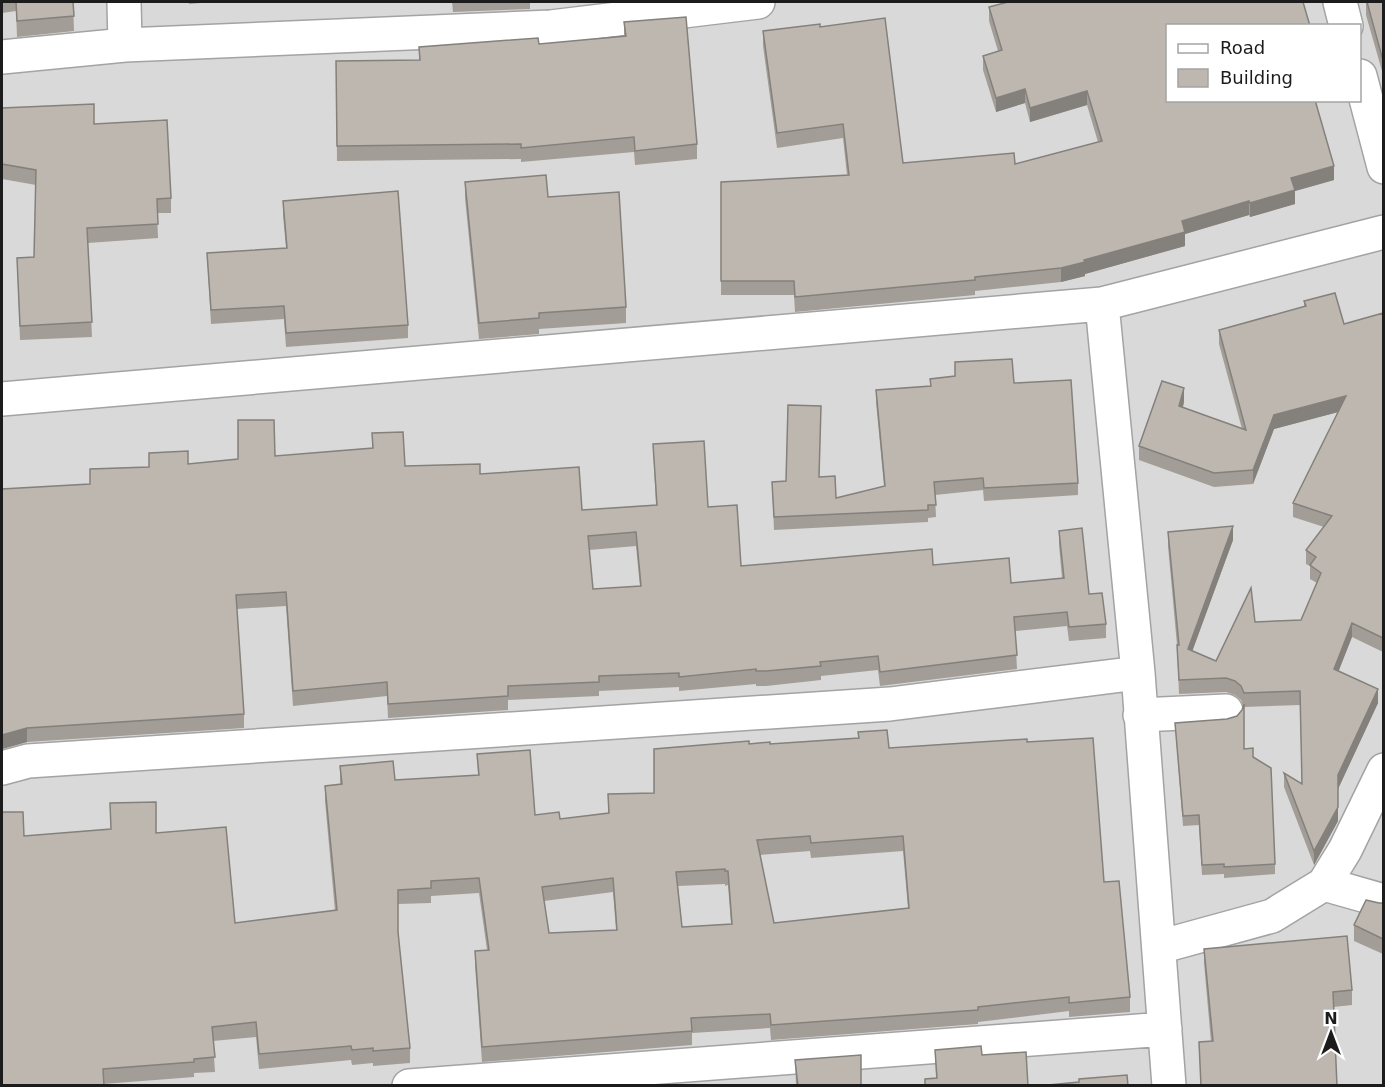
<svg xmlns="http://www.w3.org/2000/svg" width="1385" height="1087" font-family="'DejaVu Sans',sans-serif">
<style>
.residential{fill:#dad9d9;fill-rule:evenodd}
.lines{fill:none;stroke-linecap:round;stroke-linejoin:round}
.minor-casing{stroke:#a3a3a3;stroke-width:36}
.minor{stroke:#fff;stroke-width:33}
.wall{fill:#a39d97;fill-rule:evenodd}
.shaded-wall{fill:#84807b}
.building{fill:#bdb7b0;stroke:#84807b;stroke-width:1.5;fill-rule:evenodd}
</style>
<rect width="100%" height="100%" fill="#edebe3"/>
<!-- residential -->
<path class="residential" d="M2,2H1383V1085H2ZM1168,26H1360V100H1168Z"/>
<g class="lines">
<defs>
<path id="minor" d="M124,2L125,45
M1340,2L1346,26
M2,57L125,45L551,27L758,2
M1360,76L1384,167
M1102,304L1138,673
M2,399L1102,304L1384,232
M1140,715L1226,711
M2,768L28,761L890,704L1138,673L1169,1086
M1324,884L1384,901
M1159,947L1272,916L1324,884L1345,850L1384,770
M409,1086L1165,1029"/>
</defs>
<!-- minor casing -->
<use href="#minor" class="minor-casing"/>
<!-- minor -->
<use href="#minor" class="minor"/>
</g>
<!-- wall -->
<path class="wall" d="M2,2H73L74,31L17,37L16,11L2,13Z
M186,2H210L190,4Z
M452,2H530V9L453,12Z
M1366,2H1383V71H1382L1366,15Z
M989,7L1323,100V101L1316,103L1334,180L1295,191V204L1250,217L1249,215L1185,234V246L1085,274V276L1061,282L975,291V295L795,312L794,295H721V182L847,175L843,138L777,148L763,46V31L820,27L903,163L1015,164L1098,142L1087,105L1030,122L1025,103L996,112L983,70V56L998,51L989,21Z
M624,22L697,144V159L635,165L634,152L521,162V159L337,161L336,61L419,60V47L539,44L624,36Z
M2,108L94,124L171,198V213H157L158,238L88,243L92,337L20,340L17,258L34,257L36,185L2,179Z
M465,182L548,197L626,307V323L539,329V334L479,339L465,198Z
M283,201L408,325V338L286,347L284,319L211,324L207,253L286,248L283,215Z
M1304,301L1344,324L1383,313V652L1352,637L1338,671L1378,703L1338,789V821L1314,865L1284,787V773L1302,784L1300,705L1244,707V749L1253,757L1275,864V874L1224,878V874L1202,875L1199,825L1183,826L1175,723L1227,719L1237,716L1242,710L1243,706L1241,700L1235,695L1226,692L1179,694L1177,645L1168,546V532L1233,540L1192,651L1216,661L1255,622L1301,620L1317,583L1310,579V566L1306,564V550L1324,527L1293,517V503L1338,412L1274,429L1253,484L1214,487L1139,460V446L1184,402L1183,407L1242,429L1219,344V330L1304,307Z
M930,379L1014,383L1078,483V495L984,501L983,490L935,495L936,517L928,518V522L774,530L772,482L786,481L836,498L884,486L876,402V390L930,386Z
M372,433L405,466L480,474L582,510L656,505L653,444L708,507L741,566L933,565L1011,583L1062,578L1059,545V531L1089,594L1106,624V638L1069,641L1067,626L1015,631L1017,669L888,685L880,686L878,670L821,676V680L766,686H756V684L679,691V687L599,691V696L508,700V710L388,718L387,696L293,706L286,606L237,609L244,714V728L27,742L2,749L90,485V469L149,467V453L188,464L372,448ZM636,546L640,587L593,589L589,550Z
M858,732L889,748L1027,742L1104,882L1130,997V1012L1069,1017V1011L978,1022V1024L771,1040L770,1028L692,1033V1045L482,1062L475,965V951L487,950L479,893L431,896V903L398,904V932L410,1048V1063L373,1066V1063L352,1065L351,1060L259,1069L256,1037L213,1041L215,1072L194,1073V1077L103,1084L24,836L156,833L235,923L335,911L325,801V786L340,785V766L395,780L478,775L477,754L535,815L560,819L608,813V794L654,793L749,744H770L858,738ZM810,851L811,858L903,851L908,908L774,923L760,855ZM725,884V886L728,885L731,924L682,927L678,886ZM613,892L616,930L549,933L544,901Z
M1379,903H1383V954L1354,941V925Z
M1204,949L1352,990V1005L1333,1007L1337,1086H1201L1199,1042H1211L1204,963Z
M935,1050L982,1055L1028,1086H925V1079L936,1078Z
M795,1060L861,1086H796Z"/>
<!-- shaded-wall -->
<path class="shaded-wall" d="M1383,56V71H1382V57Z
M1025,89V103L996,112V98Z
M1087,91V105L1030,122V108Z
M1334,166V180L1295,191V204L1250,217V203L1291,178Z
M1249,201V215L1185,234V246L1085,274V276L1061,282V268L1182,221Z
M1184,388V402L1179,420V406Z
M1346,396V410L1274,429L1253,484V470L1274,415Z
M1233,526V540L1188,663V649Z
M1352,623V637L1334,683V669Z
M1378,689V703L1338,789V775Z
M27,728V742L2,749V735Z
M1338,807V821L1314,865V851Z"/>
<!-- building -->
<path class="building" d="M16,2H73L74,16L17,21Z
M1008,2H1303L1310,26H1167V100H1315L1334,166L1291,178L1295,190L1250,203L1249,201L1182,221L1185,232L1084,260L1085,262L1061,268L975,277V280L795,297L794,281H721V182L849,175L843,124L777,133L763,31L820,24V27L885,18L903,163L1014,153L1015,164L1102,141L1087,91L1030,108L1025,89L996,98L983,56L1002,50L989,7Z
M1367,2H1383V56L1382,57Z
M686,17L697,144L635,151L634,137L521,148V144L337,146L336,61L420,60L419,47L538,38L539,44L626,36L624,22Z
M94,104V124L167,120L171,198L157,199L158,224L87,228L92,322L20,326L17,258L34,257L36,170L2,164V108Z
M546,175L548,197L619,192L626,307L539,313V318L479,323L465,182Z
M398,191L408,325L286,333L284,306L211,310L207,253L287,248L283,201Z
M1335,293L1344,324L1383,313V638L1352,623L1334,669L1378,689L1338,775V807L1314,851L1284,773L1302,784L1300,691L1244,693L1241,686L1235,681L1226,678L1179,680L1177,645H1179L1168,532L1233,526L1188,649L1216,661L1251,588L1255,622L1301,620L1321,573L1310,565L1316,557L1306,550L1332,516L1293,503L1346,396L1274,415L1253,470L1214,473L1139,446L1162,381L1184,388L1179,406L1246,430L1219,330L1306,306L1304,301Z
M1012,359L1014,383L1071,380L1078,483L984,488L983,478L934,482L936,505H928V510L774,517L772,482L786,481L788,405L821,406L819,477L835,476L836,498L885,486L876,390L931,386L930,379L955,376V362Z
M238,420H274L275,456L373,448L372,433L403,432L405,466L480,464V474L579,467L582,510L657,505L653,444L704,441L708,507L737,505L741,566L932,549L933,565L1009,558L1011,583L1064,578L1059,531L1082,528L1089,594L1102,593L1106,624L1069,627L1067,612L1014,617L1017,655L888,671L880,672L878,656L820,662L821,666L766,671H756V669L679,677V673L599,676V682L508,686V696L388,704L387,682L293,691L286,592L236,595L244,714L27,728L2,735V489L90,484V469L149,467V453L188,451V464L238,459ZM636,532L641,586L593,589L588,536Z
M1244,704V749L1253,748V757L1271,768L1275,864L1224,867V864L1202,865L1199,815L1183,816L1175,723L1227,719L1237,716L1242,710Z
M887,730L889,748L1027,739V742L1093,738L1104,882L1119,881L1130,997L1069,1003V997L978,1007V1010L771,1025L770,1014L691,1018L692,1031L482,1047L475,951L489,950L479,878L431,881V888L398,890V932L410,1048L373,1051V1048L352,1050L351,1046L259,1054L256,1022L212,1027L215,1057L194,1059V1062L103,1069L104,1086H2V812H23L24,836L111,829L110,803L156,802V833L226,827L235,923L337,910L325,786L342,784L340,766L393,761L395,780L479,775L477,754L530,750L535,815L559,812L560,819L609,813L608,794L654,793V749L749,741V744L770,742V744L859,738L858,732ZM810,836L811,843L903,836L909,908L774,923L757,840ZM725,869V871H728L732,924L682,927L676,872ZM613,878L617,930L549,933L542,887Z
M1366,900L1379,903H1383V939L1354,925Z
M1347,936L1352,990L1333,992L1337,1086H1201L1199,1042L1213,1041L1204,949Z
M981,1046L982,1055L1026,1052L1028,1086H925V1079L937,1078L935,1050Z
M861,1055V1086H798L795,1060Z
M1127,1075L1128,1086H1038L1079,1082V1079Z"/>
<!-- border -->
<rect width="1385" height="1087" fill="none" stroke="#1c1c1c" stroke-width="6"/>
<!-- legend -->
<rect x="1166" y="24" width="195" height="78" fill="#ffffff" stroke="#a4a4a4" stroke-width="1.5"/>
<rect x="1178" y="44" width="30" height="9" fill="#ffffff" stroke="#a4a4a4" stroke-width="1.5"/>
<text x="1220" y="54" font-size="18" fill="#1c1c1c">Road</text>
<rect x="1178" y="69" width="30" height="18" fill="#bdb7b0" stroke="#a4a4a4" stroke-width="1.5"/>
<text x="1220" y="84" font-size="18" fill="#1c1c1c">Building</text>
<!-- north arrow -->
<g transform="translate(1331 1033)" stroke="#ffffff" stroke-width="4.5" paint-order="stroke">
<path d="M0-4.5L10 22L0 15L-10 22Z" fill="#1c1c1c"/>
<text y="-9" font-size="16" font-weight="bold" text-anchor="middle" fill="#1c1c1c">N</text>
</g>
</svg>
